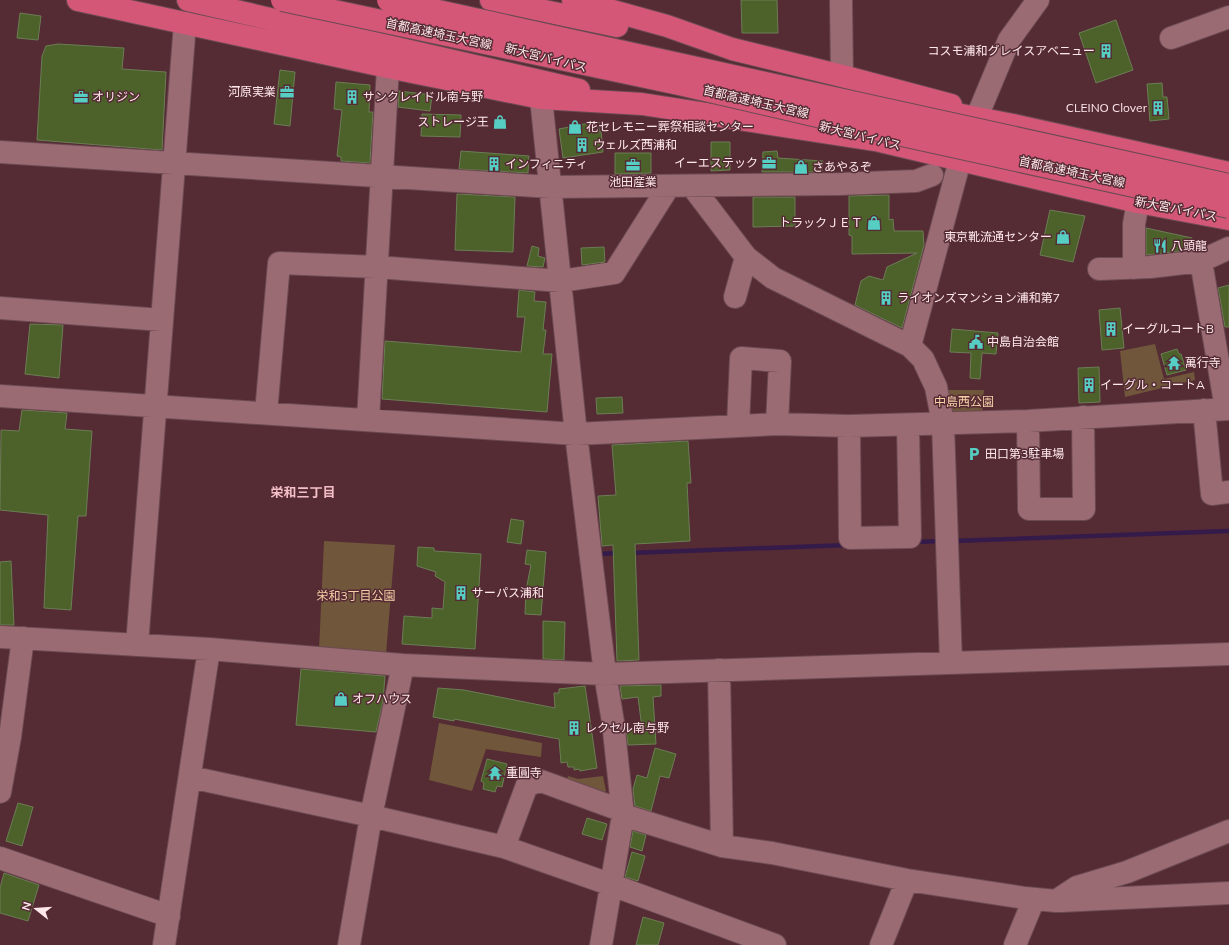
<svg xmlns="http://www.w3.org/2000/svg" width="1229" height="945" font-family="Mulish,'Noto Sans JP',sans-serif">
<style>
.green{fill:#70563b}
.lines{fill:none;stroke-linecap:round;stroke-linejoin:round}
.stream{stroke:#351b4a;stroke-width:4.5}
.building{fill:#4d622a;stroke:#6c7d55}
.minor-casing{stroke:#6c4a52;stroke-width:24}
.highway-casing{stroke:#6c4a52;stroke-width:24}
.minor{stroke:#9b6b74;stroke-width:22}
.highway{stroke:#d45777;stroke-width:22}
.highway-bridge-casing{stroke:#6c4a52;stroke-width:24;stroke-linecap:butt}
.highway-bridge{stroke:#d45777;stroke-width:22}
.labels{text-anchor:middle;stroke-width:3;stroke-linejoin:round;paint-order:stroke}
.street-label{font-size:12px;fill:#ffe8ec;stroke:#552b34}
.poi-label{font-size:12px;fill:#ffe8ec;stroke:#552b34;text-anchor:start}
.park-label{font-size:12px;fill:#f7cfa7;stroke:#552b34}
.neighbourhood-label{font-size:13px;font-weight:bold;fill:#f3bec7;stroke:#552b34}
</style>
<rect width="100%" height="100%" fill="#552b34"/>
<!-- green -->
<path class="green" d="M1155,344L1164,379L1194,372L1195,380L1125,397L1120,351Z
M944,390H984L982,415H952L951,402Z
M324,541L395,545L386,654L319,649Z
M439,723L542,743L541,757L486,749L472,791L429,780Z
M568,776L578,779L603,776L606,791L601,796L566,783Z"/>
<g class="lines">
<!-- stream -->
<path class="stream" d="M953,541L1229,531
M915,542L942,541
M599,550V554L618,553
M629,553L848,545"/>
</g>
<!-- building -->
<path class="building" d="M741,0H777L778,33H742Z
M20,13L41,16L38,40L17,38Z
M1116,20L1133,70L1096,83L1079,33Z
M58,44L124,48L122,69L166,72L162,150L37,140L42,56L46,46Z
M280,70L295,72L290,126L274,124Z
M336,82L370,85L369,112H373L370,163L341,161V157L337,156L342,110L334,109Z
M1162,83L1163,97H1167L1169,119L1150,121L1147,84Z
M399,91L432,95L430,111L398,107Z
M422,114L461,115L460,137L421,136Z
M599,122V132L601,131L603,152L563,158L559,129L569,127V126Z
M711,142H730V170L711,171Z
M461,151L529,156L528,173L459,169Z
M777,151L778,158L823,161L822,172H762L763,152Z
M615,153H651V173L615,174Z
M457,194L515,197L513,252L455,250Z
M889,195V220L893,219L894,231H923L924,245L902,328L855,305L861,281L869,276L883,280L887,267L917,253L852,254V236L849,235V196Z
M753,197H795V226L753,227Z
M1050,210L1085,216L1073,262L1040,255Z
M1146,228L1192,238L1190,250L1146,255Z
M532,246L539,248L538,256L545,258L543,267L527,266Z
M604,247L605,262L582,265L581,248Z
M1229,285V327H1225L1218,288Z
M519,290L535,292L534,301L546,302L543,330H546L543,354H552L547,412L382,399L385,341L521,352L525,317H517Z
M1120,308L1124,348L1102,350L1099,310Z
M30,324L63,325L59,378L25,374Z
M952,329L998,333L996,354L982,353L980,379L970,378L971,353L950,352Z
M1177,349L1179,354H1181L1186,370L1167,375L1161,354Z
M1099,367L1100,402L1079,403L1078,368Z
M622,397L623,413L597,414L596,398Z
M22,410L67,413L65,429L92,431L86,516H78L71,610L44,608L48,515L0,510L1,430L19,431Z
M688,441L691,483H687L690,541L635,544L639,660L617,661L613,545L602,546L598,496L616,495L612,445Z
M511,519L524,521L521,544L507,542Z
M418,547L434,548V551L481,554L475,649L402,644L404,616L432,618V608L443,609L445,582L435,576L436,572L417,566Z
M527,550L546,552L541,615L525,614L526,590L531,565L525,564Z
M11,561L14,625H0V562Z
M543,621L565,622L564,660L543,659Z
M301,669L385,676L383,701L376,732L296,725Z
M661,685V696L653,697L656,744L628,745L626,730L642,728L638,697L622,699L620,686Z
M585,686L597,768L580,771L579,769L574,770V767H568L567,762L561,763L559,739L454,719V721L433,717L438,688L464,690L555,708L554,693H559V689Z
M655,748L676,754L669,778L660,776L651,811L635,806L633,789L637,775L647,778Z
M487,759L507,764L502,787L497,786L495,792L483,789L484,783L481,781Z
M18,803L33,807L22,846L6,841Z
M587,818L607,824L602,840L582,834Z
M633,831L646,835L642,851L630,847Z
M632,852L645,856L638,881L625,877Z
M4,873L39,885L28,921L0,913V888Z
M643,917L664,923L658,945H636Z"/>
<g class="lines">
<defs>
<path id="minor" d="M841,0L842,76
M1171,38L1229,17
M541,98L576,434L605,674L613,722L623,815L601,945
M979,112L1009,40L1038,0
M0,152L551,187L840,184L916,181L932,175
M692,186L746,257L773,278L910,346L923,359L936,387L943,423L951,663
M1201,261L1226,409
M1134,268V224L1138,202
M1099,269L1150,267L1201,261L1229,248
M735,297L746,257
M0,308L162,320
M910,346L960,160
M0,396L576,434L777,424L849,426L1028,421L1229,409
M1204,410L1212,494L1229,492
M266,413L279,263L377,267L561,281L614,273L669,186
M368,420L388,67
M1028,421L1029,509H1084L1083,417
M738,426L741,358L780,361L777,424
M849,426L850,538L910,537L908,425
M0,637L209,649L403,665L605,674L1229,654
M137,645L185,23
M719,670L722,846
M190,777L371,816L504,847L612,885L775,945
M0,792L10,737L23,638
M623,815L722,846L772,853L907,880L1025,898L1056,901L1077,887L1127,872L1229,831
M504,847L527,785L541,781L623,811
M0,858L169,916
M1060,901L1229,893
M164,945L209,649
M349,945L371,816L403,665
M881,945L907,880
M1015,945L1034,899"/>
<path id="highway" d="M78,0L388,67L541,98L642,104L874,140
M188,0L579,90
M491,0L617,26
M573,0L667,26L732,49L842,76L951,105
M931,109L1013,125L1229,173
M859,136L1138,202L1229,219"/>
</defs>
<!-- minor casing -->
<use href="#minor" class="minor-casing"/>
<!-- highway casing -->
<use href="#highway" class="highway-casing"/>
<!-- minor -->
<use href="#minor" class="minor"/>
<!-- highway -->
<use href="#highway" class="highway"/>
<defs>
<path id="highway-bridge" d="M282,0L679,84L852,124L1229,207
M388,0L1229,185"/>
</defs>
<!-- highway-bridge casing -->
<use href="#highway-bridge" class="highway-bridge-casing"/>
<!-- highway-bridge -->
<use href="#highway-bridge" class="highway-bridge"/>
</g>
<!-- icons -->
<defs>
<symbol id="building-bare" viewBox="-9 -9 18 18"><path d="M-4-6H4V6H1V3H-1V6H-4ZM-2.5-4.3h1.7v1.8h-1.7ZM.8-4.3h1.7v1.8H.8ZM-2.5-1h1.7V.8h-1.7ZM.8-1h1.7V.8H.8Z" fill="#56cec3" stroke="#552b34" stroke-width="2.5" paint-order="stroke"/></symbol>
<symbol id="office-bare" viewBox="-9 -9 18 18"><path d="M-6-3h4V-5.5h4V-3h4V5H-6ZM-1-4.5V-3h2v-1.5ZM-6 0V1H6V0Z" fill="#56cec3" stroke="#552b34" stroke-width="2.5" paint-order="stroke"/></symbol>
<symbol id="shop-bare" viewBox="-9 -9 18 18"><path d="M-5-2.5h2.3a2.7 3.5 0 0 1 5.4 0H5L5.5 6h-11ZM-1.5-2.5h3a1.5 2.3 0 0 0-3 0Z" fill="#56cec3" stroke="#552b34" stroke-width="2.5" paint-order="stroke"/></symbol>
<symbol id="restaurant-bare" viewBox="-9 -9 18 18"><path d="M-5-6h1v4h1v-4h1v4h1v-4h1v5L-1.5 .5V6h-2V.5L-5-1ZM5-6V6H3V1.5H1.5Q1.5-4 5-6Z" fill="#56cec3" stroke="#552b34" stroke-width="2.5" paint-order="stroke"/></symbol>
<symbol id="civic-bare" viewBox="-9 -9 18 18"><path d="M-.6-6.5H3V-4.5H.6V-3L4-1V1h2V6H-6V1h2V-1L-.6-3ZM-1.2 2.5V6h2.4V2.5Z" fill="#56cec3" stroke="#552b34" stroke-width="2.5" paint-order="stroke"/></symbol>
<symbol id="temple-bare" viewBox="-9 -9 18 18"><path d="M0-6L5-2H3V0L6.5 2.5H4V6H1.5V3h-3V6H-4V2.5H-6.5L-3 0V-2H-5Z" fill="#56cec3" stroke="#552b34" stroke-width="2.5" paint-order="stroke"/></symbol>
<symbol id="parking-bare" viewBox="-9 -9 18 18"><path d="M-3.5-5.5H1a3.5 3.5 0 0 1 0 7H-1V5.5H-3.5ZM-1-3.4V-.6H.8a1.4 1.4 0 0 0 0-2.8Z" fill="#56cec3" stroke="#552b34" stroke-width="2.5" paint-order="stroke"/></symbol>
</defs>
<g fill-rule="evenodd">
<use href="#building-bare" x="1096" y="41" width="20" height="20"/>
<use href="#office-bare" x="277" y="82" width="20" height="20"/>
<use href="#office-bare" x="71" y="87" width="20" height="20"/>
<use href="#building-bare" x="342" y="87" width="20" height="20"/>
<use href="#building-bare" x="1148" y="98" width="20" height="20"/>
<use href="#shop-bare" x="490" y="112" width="20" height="20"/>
<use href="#shop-bare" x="565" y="117" width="20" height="20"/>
<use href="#building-bare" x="572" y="135" width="20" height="20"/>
<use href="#office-bare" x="759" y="153" width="20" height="20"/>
<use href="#building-bare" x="484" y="154" width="20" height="20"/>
<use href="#office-bare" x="623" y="155" width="20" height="20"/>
<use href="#shop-bare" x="791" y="157" width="20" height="20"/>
<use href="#shop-bare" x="864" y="213" width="20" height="20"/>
<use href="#shop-bare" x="1053" y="227" width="20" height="20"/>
<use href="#restaurant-bare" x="1150" y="236" width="20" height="20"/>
<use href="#building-bare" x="876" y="288" width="20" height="20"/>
<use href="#building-bare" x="1101" y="319" width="20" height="20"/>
<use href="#civic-bare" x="966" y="332" width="20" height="20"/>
<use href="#temple-bare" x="1164" y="353" width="20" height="20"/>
<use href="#building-bare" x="1079" y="375" width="20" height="20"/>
<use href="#parking-bare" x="964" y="444" width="20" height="20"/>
<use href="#building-bare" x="451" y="583" width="20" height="20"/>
<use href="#shop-bare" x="331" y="689" width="20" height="20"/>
<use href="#building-bare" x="564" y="718" width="20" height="20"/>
<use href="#temple-bare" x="485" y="763" width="20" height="20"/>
</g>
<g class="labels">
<!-- street labels -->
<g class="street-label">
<text transform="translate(439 34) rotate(12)" y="4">首都高速埼玉大宮線</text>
<text transform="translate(546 58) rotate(14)" y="4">新大宮バイパス</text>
<text transform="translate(756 102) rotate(13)" y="4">首都高速埼玉大宮線</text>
<text transform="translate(860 136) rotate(14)" y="4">新大宮バイパス</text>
<text transform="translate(1072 172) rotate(12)" y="4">首都高速埼玉大宮線</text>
<text transform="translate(1176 209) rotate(11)" y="4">新大宮バイパス</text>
</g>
<!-- poi labels -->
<g class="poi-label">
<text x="1095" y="55" text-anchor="end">コスモ浦和グレイスアベニュー</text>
<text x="276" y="96" text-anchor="end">河原実業</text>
<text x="92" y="101">オリジン</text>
<text x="363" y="101">サンクレイドル南与野</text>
<text x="1147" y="112" text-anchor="end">CLEINO Clover</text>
<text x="489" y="126" text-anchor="end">ストレージ王</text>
<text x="586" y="131">花セレモニー葬祭相談センター</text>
<text x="593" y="149">ウェルズ西浦和</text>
<text x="758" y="167" text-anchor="end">イーエステック</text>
<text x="505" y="168">インフィニティ</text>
<text x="812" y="171">さあやるぞ</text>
<text x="633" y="186" text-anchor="middle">池田産業</text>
<text x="863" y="227" text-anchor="end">トラックＪＥＴ</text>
<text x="1052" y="241" text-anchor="end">東京靴流通センター</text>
<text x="1171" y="250">八頭龍</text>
<text x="897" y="302">ライオンズマンション浦和第7</text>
<text x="1122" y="333">イーグルコートB</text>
<text x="987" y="346">中島自治会館</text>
<text x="1185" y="367">萬行寺</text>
<text x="1100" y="389">イーグル・コートA</text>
<text x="985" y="458">田口第3駐車場</text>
<text x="472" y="597">サーパス浦和</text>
<text x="352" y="703">オフハウス</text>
<text x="585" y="732">レクセル南与野</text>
<text x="506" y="777">重圓寺</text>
</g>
<!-- park labels -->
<g class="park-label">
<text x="964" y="406">中島西公園</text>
<text x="356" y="600">栄和3丁目公園</text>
</g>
<!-- neighbourhood labels -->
<g class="neighbourhood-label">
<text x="303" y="497">栄和三丁目</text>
</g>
</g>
<!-- north arrow -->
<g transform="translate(36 909) rotate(287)" stroke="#552b34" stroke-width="3" paint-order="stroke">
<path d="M0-3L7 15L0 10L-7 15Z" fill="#ffe8ec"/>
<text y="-6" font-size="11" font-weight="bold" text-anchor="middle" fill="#ffe8ec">N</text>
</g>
</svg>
